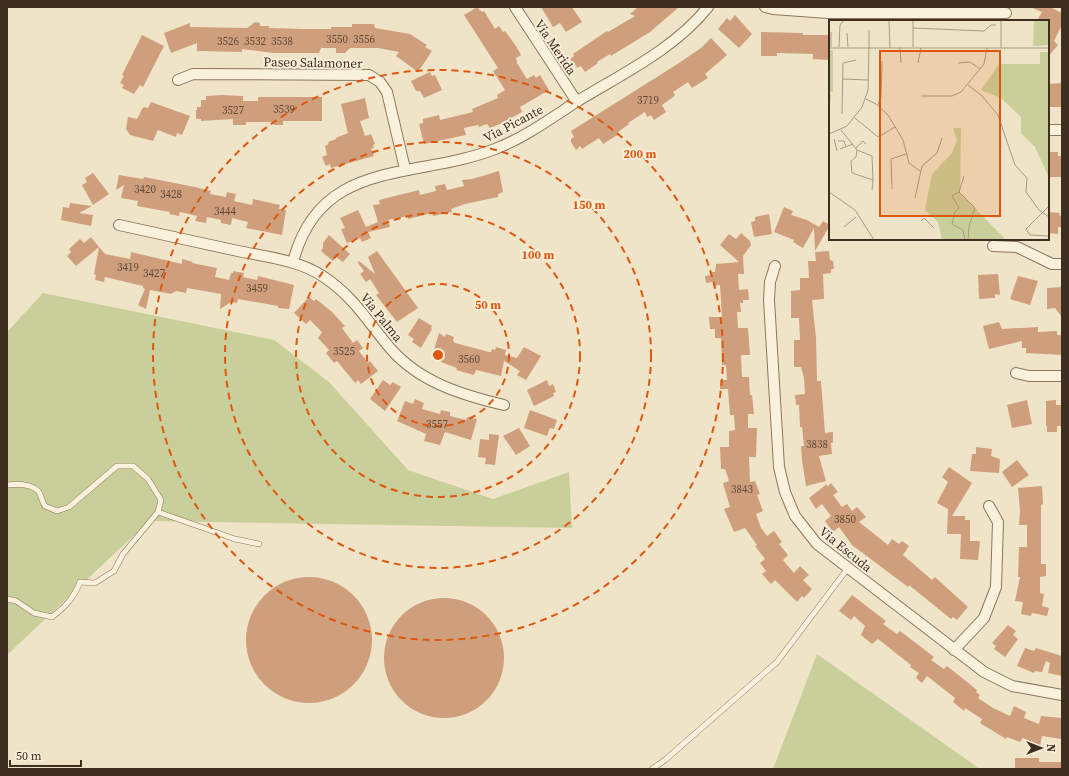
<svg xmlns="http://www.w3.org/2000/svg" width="1069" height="776" font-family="'Source Serif 4',serif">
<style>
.green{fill:#c9cf9b}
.building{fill:#cf9f7d}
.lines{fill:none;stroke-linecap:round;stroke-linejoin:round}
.service-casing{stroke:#8d765c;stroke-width:6}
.minor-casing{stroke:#8d765c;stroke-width:12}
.service{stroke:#faf1dc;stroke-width:5}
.minor{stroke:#faf1dc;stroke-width:10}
.ring{fill:none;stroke:#df570d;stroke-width:2;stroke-dasharray:7 5}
.labels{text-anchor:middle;stroke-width:4;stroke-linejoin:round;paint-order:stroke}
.number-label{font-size:11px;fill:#624a37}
.street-label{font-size:13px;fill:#3d2e20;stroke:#f7eed8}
.inset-road{fill:none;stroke:#a89b85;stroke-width:1}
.view{fill:#df570d;fill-opacity:0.15;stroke:#df570d;stroke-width:2}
.inset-edge{fill:none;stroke:#3d2e20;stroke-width:2}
.centre{fill:#df570d;stroke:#f7eed8;stroke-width:2}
.ring-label{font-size:12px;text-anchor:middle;font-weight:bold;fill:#df570d;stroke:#f7eed8;stroke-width:4;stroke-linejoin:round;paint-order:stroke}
</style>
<rect width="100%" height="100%" fill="#f0e4c8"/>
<!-- green -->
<path class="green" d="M43,293L274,340L329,382L408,470L493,499L569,472L572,528L149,521L7,655V332Z
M817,654L980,769H773Z"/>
<!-- building -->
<path class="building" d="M477,7L482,12L484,11L495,29L499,26L503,32L505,31L516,46L521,55L516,58L517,63L527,79L534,75L536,78L540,75L549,90L520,107L522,112L500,124L490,128L487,124L479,127L478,125L464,128L466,135L424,144L419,124L423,123V119L439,115L440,120L473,112L472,109L498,98L497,95L505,90L493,71L498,68L464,15Z
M541,7H572L582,22L566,32L560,23L553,27Z
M638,7H679L650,32L611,56L610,54L597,62L598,63L585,72L581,66L577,68L576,65L574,66L570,59L574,56L573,54L607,31L608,32L635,16L630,14Z
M1030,7H1050L1062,13V25L1054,41L1058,45L1048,57V21H1037L1042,12Z
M735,15L752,34L739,48L718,29L727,18L730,21Z
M255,22L260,23V26H269V28L305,29H331V27H352V24H374L375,28L410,34L427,45L425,47L432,51L418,72L396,56L399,52L378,48H350L345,53H336V48H321L319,53H274L242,49V52L197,51V43L171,53L164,33L190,23V27L247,28Z
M761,32L803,33V35H830L829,60L813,59V54L777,53V56H761Z
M142,35L164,46L143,87L140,85L134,94L122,88L124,85L120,83L124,76L122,75Z
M711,38L727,55L705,74L708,78L692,88L688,82L673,92L675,95L673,97L662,105L666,112L654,120L651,115L647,117L645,112L628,123L629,124L618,132L619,134L603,144L599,138L582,149L580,146L576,150L571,142V139L574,137L571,131L676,65L701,48Z
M430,72L432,76L435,75L442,90L424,98L420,91H416L411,81Z
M1062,83V107H1048V84Z
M222,95L243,96V101H258V97H322V121H283V125H274L273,122H246V125H233V119L201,121V119H196V110H197V107H201V100H206V96Z
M365,98L369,118L360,121L365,136L371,134L375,144L373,145L374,148H371L374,156L331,168L330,164L326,166L322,157L327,155L325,146L329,144L328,142L336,139V138L348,133L341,104Z
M151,102L190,116L182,135L177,133L176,137L158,130L153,141L130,135L126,129L128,117L137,119L142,109L144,107L148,108Z
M1048,152H1058V156H1062V177H1048Z
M499,171L503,192L498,194V197L465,204L451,209L452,212L433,216L432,213L408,219L407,216L388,220L390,227L368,232L371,238L362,242L360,238L347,243L341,229L345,228L340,218L358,210L366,227L378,222L373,205L380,204L379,200L419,190L420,195L436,191L435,186L445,184L447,190L464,186L462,180L472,179Z
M93,173L109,194L93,205L82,185L87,182L85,178Z
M119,175L143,179L144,177L195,187L211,191L210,194L226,197L227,192L236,194L234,201L252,205L253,199L280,205L279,209L286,210L282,235L246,228L248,222L232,218L231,225L221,223V220L207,217L206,223L195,221L197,216L180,212L179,216L169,214L170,212L137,206L138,201L121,198L124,185L116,190Z
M70,203L92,206L79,213L93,215L91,226L61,220L63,207L69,208Z
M784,207L793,211L791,215L807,220L819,227L823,221L830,225L815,251L814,228L803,248L793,242L794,240L774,232Z
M1048,212L1060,213L1059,215L1062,216V227H1058V234L1048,233Z
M769,214L772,234L754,237L751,222L755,221V217Z
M741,233L750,241L751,245L743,256L744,274H738L739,290L748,289L749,300H743V303H740L741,312H737L738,328H748L750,355H741L742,377H749L750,395H752L754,414H748V428H757L756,457H749L750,482L755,481L760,494L757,495L763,511L756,514L761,528L767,536L774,531L782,542L779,544L788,555L783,560L794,573L800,566L809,575L803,580L812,589L804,598L802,596L797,602L775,580L771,584L762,574L766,571L760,563L765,559L755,546L757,545L745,528L734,532L724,509L730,507L723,483L729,481L725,469H721L720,447H729V431L735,430L734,415H730L728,389H720V380H727L726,365H722L721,338H715V329H710L709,317H722L720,285L713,286V282L706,283L705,276L712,275V272H715L716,264L739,262L720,245L729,234L736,239Z
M329,235L350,254L343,262L336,257L333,261L321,251L323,248V243Z
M91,237L99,247L76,266L67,256L71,252L69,249L80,239L84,243Z
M99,247L105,254L130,259L131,252L182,264V259L193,262L192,263L217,268L215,277L229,280L231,273H233V271L244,273L243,277L257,280L258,276L294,285L289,309L278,308V306L238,299L237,303L231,302L220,309L221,294L187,288L186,293L176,291L171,294L150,290L146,309L138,305L145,289L143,288V286L105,277L104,282L95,280L96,275L94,274Z
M377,251L418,308L397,322L376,295L379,293L370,279L366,282L360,274L364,271L358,263L359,261L375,274L368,257Z
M829,251L830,260L833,261L834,269H831V273L823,274L824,299L812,300L816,338L817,381H821L825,433L833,432V443H831L832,454L819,456L826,481L806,486L802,460L801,446H804L802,427H800L799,405H796L795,395L805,394L804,378L801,367H794V340H800L799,318H791V291L800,290V278H809L808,261H816L815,252Z
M998,274L1000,295L995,294V298L979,299L978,275Z
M1018,276L1038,281L1030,305L1010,299Z
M1062,287V317L1055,308L1047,309V288Z
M309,297L314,301L316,299L332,312L345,326L342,328L353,343L357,340L363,348L359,351L368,363L370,361L378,371L361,384L358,380L355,383L337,361L334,363L326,353L329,350L318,338L322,332L310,320L306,324L294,313Z
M419,318L432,326L431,328L432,329L421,348L412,342L414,339L408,335Z
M999,322L1002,329L1038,327V332L1057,331V335H1062V355L1026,353V348H1022V341L989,349L983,326Z
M439,333L445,337L446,334L454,337L453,341L455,343L489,352H491L492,349L495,350L496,347L506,350L505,355L517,358L524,347L541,356L526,380L517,375L520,371L504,361L501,376L476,370L474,375L456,370L457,368L438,361L440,355L433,353Z
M383,380L390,385L393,382L401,387L385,411L370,399Z
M547,380L549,386L553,384L556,392L553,393L554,396L534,406L527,390Z
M415,399L424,403L422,409L440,414L441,410L450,412V416L466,420L467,417L477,419L471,440L445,432L440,445L424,441L426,434L397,421L405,401L413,404Z
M1027,400L1032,424L1012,428L1007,405Z
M1056,400V405H1061L1062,426H1057V432H1047V426H1046V401Z
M530,410L557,420L554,429L550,428L547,436L524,428Z
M519,428L530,446L516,455L503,436Z
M489,434L499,435L495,465L485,464L486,458L478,457L480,439L489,440Z
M976,447L992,449L991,456L1000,459L999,473L970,471L972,454H976Z
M1017,460L1029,475L1012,487L1002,472Z
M949,467L972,483L952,516H965V520H970V541H980L978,560L960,559L961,534H947L948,509L937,503L948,482L942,477Z
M831,483L838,492L833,495L842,507L847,504L852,511L857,507L866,517L859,522L888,545L892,539L899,544L902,541L909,546L903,555L932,580L935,577L968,607L957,620L953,617L951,619L909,585L908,587L852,545L839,527L833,532L825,521L831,516L822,504L816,509L809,498L827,484V487Z
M1042,486L1043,504L1041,505V564H1046V576L1040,577V593L1044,594L1042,606L1049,608L1047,616L1032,613L1031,616L1021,614L1023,602L1015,601L1020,577H1018L1019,547H1027V525H1019L1020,511L1018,488Z
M246 640a63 63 0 1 1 126 0a63 63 0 1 1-126 0Z
M852,595L886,621L883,624L897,634L900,631L934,657L931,660L944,669L947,666L977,690L976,692L980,695L978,698L993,708L1010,716L1014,706L1026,712L1024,718L1039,724L1041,716L1062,718L1061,739L1042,736L1040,746L1022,739L1020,742L1007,737L1006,739L980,723L982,719L965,708L964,711L953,702L955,698L927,676L922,683L916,678L919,673L910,667L911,665L878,639L872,644L861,635L865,626L854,616L851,620L839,611Z
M384 658a60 60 0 1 1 120 0a60 60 0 1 1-120 0Z
M1008,625L1016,631L1013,635L1018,639L1005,657L994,649L996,646L992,643Z
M1025,648L1034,651L1036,648L1062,656V676L1048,673L1050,663L1046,661L1042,672L1035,671L1034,673L1017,666Z
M1015,758H1039V762H1062V769H1015Z"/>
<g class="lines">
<defs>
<path id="service" d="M7,485C17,484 31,483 38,491C41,494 42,502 45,506L57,511L69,507L117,466H133L148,479L161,500L158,512
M7,599L16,601L34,613L52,617C65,607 74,598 80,582L95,583L114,571L123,554L158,512L235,539L259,544
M652,769L665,760L777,662L848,568"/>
<path id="minor" d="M515,7L577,102
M765,7L773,9L828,13H1006
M178,80L193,74L369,75L380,82L387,92L405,169
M1048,130H1062
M119,225C159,234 198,242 238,251C267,257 299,260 324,277C354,297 368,322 390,348C419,382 462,395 504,405
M993,246L1017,247L1052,264H1062
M293,262C320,157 416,180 495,149C524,138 550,119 576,102C620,75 675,49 708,7
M775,266L770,282L769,300L779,467L785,492L795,516L817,544L984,672L1012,686L1062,695
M1016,373L1029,376H1062
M954,650L984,618L996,587L998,522L989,506"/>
</defs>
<!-- service casing -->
<use href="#service" class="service-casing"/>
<!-- minor casing -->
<use href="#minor" class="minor-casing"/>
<!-- service -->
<use href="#service" class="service"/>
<!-- minor -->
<use href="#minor" class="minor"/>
</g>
<!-- distance rings -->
<g class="ring">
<circle cx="438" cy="355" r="71"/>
<circle cx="438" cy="355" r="142"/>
<circle cx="438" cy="355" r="213"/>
<circle cx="438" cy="355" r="285"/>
</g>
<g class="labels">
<!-- number labels -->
<g class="number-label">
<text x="337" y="43">3550</text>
<text x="364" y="43">3556</text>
<text x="228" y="45">3526</text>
<text x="255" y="45">3532</text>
<text x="282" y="45">3538</text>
<text x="648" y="104">3719</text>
<text x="284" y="113">3539</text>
<text x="233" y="114">3527</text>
<text x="145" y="193">3420</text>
<text x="171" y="198">3428</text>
<text x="225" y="215">3444</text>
<text x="128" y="271">3419</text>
<text x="154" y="277">3427</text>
<text x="257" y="292">3459</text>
<text x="344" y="355">3525</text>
<text x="469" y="363">3560</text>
<text x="437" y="428">3557</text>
<text x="817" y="448">3838</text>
<text x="742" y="493">3843</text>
<text x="845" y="523">3850</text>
</g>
<!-- street labels -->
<g class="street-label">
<text transform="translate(556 47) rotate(56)" y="5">Via Merida</text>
<text transform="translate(313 62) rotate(1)" y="5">Paseo Salamoner</text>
<text transform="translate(513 123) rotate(-28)" y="5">Via Picante</text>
<text transform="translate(382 317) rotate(51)" y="5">Via Palma</text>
<text transform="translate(846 549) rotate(39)" y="5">Via Escuda</text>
</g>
</g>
<!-- overview -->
<g transform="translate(829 20)">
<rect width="220" height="220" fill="#f0e4c8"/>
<path d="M205,0H220V25L204,26ZM0,30H4V72H0ZM211,32H220V158L206,127L192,113V97L172,78L152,70L170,44H211ZM124,108H132L131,173L177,220H113L109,202L96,190L103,154L123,133L128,120Z" fill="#c9cf9b"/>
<path class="inset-road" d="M60,0L61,28M84,0V27M84,8L155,11L162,5H167M18,13L19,27M2,27V12M10,27L11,5L15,0M40,27V10M71,27L72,43M0,28H220M172,28V0M89,43L92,28M129,43L141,42L151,49M14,59L39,60M139,65L153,76L169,95L186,145L198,158L197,172L210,190L220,197M92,76H123L132,72L155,44L158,28M37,79L47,84L59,95L74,120L80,143L91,151M49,85L52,77L53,41M13,94L14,43L27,40M0,95L1,75M26,98L49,117L66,107M12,110L28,130M0,114L18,106L33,87L39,70L40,27M5,119L8,131M9,121H15L17,127M27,128L34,121L37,124M11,129L24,124M135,156L130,172L146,188L140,206L139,220M63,169L62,139L77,134M43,170L44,160L43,136L28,130L27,137L22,141L23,153L44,160M0,172L26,190L45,220M130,172L123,176L130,188L126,192L123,204L134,210L136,220M86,178L93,146L108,133L113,118M220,186L197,209L201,215L220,216M92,201L95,198L105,208M15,207L27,197"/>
<path class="view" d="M51,31H171V196H51Z"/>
<rect width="220" height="220" class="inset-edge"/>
</g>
<circle cx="438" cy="355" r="6" class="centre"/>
<g class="ring-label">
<text x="640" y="158">200 m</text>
<text x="589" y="209">150 m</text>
<text x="538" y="259">100 m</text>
<text x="488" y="309">50 m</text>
</g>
<!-- border -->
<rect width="1069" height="776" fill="none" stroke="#3d2e20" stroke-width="16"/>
<!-- north arrow -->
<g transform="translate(1041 748) rotate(90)" stroke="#f7eed8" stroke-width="3" paint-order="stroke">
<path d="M0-3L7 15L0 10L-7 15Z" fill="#3d2e20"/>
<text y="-6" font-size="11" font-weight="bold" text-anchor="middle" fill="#3d2e20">N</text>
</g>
<!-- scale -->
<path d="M10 760v6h71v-6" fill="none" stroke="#3d2e20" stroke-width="2"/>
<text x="16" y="760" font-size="12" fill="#3d2e20" stroke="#f7eed8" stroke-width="3" paint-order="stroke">50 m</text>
</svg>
